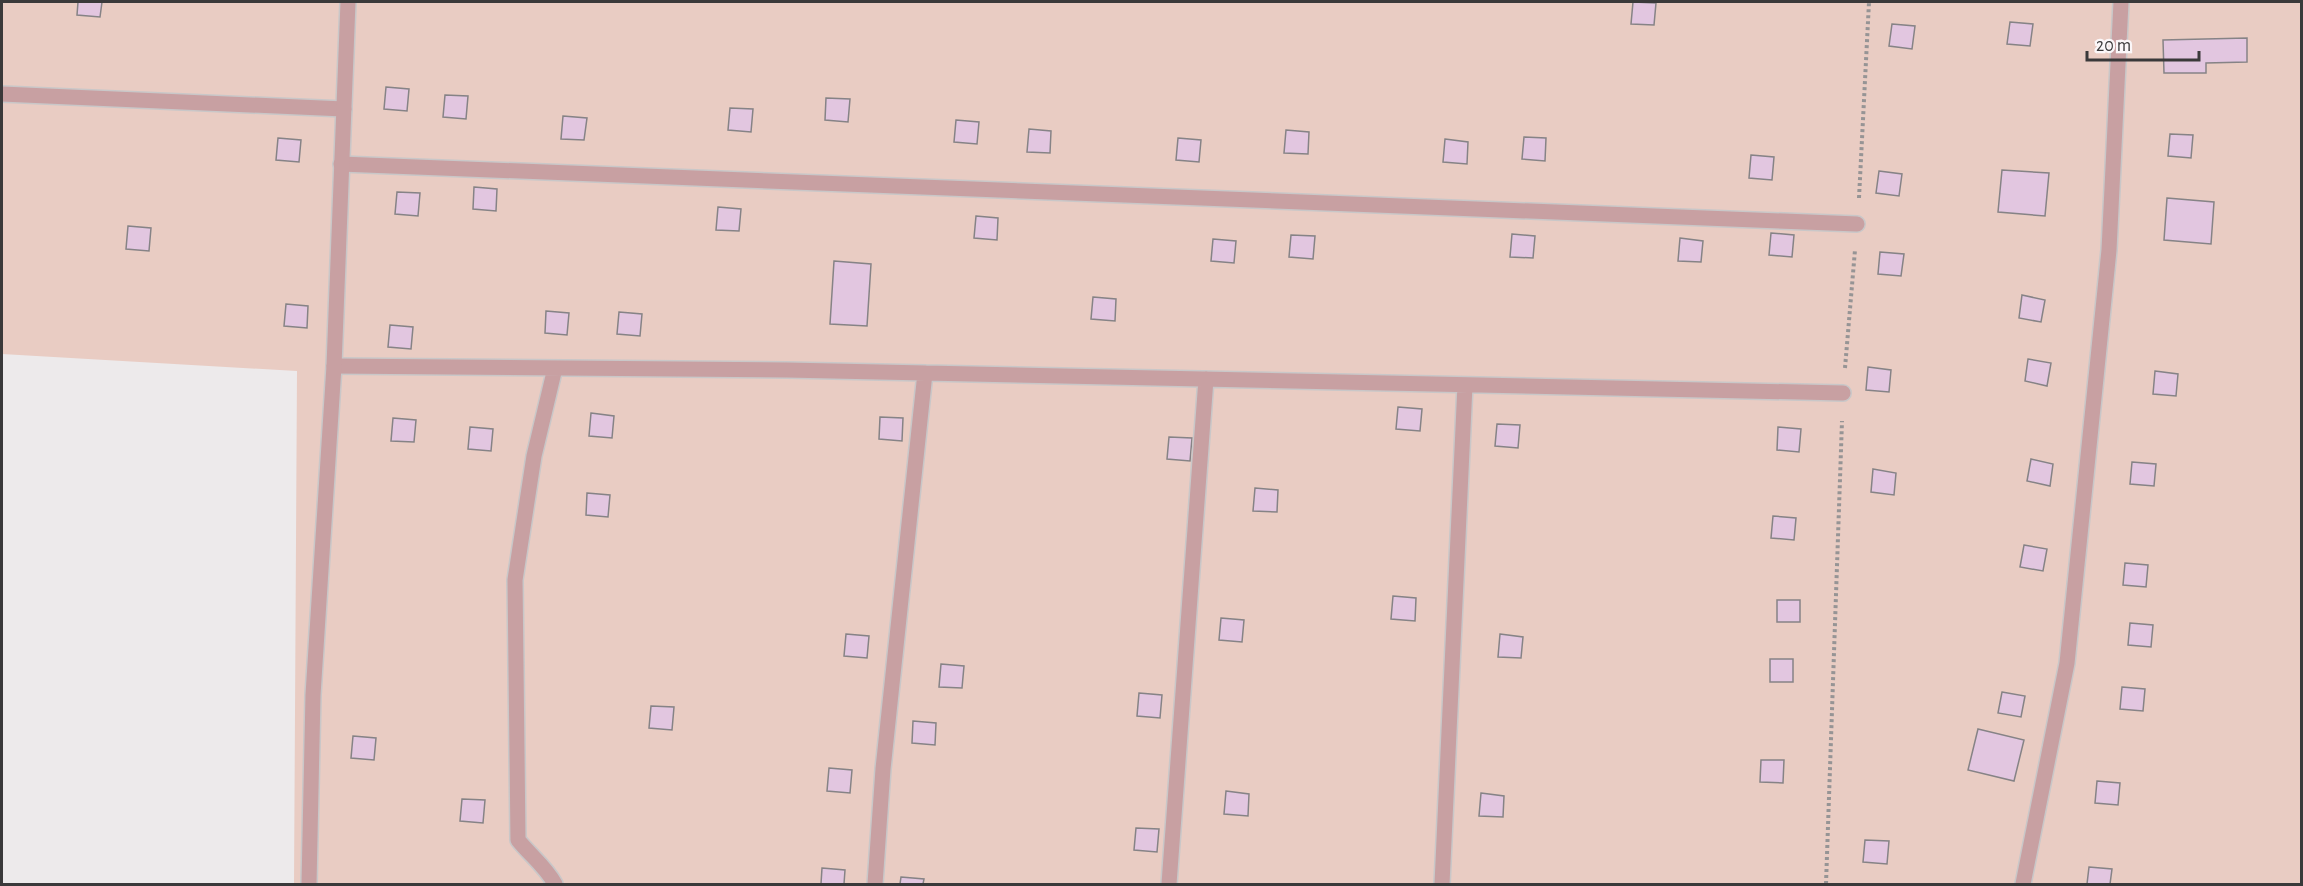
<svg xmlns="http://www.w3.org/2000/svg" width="2303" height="886" font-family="'Alegreya Sans',sans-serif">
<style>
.green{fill:#e9ccc3}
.building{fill:#e2c6e0;stroke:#868386;stroke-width:1.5}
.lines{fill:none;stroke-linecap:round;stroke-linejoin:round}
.lane-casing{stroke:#c9c7c8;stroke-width:18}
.street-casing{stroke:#c9c7c8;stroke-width:18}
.path{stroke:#969495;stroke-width:4;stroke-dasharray:3 3;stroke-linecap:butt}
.lane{stroke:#c8a0a2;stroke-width:15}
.street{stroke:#c8a0a2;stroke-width:15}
</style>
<rect width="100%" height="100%" fill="#edeaeb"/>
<!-- green -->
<path class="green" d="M2,2H2301V884H294L297,371L2,354Z"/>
<!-- building -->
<path class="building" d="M78,2H102L100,17L77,15Z
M1633,2L1656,3L1654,25L1631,24Z
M2010,22L2033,24L2030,46L2007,44Z
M1892,24L1915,26L1912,49L1889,46Z
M2247,38V62L2206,63V73H2164L2163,40Z
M386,87L409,89L407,111L384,109Z
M445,95L468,96L466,119L443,117Z
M826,98L850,99L848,122L825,120Z
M730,108L753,109L751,132L728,130Z
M563,116L587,118L584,140L561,139Z
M956,120L979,122L977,144L954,142Z
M1029,129L1051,131L1050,153L1027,152Z
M1286,130L1309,132L1308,154L1284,153Z
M2170,134L2193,135L2191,158L2168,156Z
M1524,137L1546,138L1545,161L1522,159Z
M278,138L301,140L299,162L276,160Z
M1178,138L1201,140L1199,162L1176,160Z
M1445,139L1468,142L1467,164L1443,162Z
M1751,155L1774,157L1772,180L1749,178Z
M2002,170L2049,173L2045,216L1998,212Z
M1879,171L1902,174L1899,196L1876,193Z
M474,187L497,189L496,211L473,209Z
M397,192L420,193L418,216L395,214Z
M2167,198L2214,202L2211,244L2164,240Z
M718,207L741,209L739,231L716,230Z
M976,216L998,218L997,240L974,238Z
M128,226L151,228L149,251L126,249Z
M1771,233L1794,235L1792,257L1769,255Z
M1512,234L1535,236L1533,258L1510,257Z
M1291,235L1315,236L1313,259L1289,257Z
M1680,238L1703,241L1701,262L1678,261Z
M1213,239L1236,241L1234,263L1211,261Z
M1880,252L1904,254L1901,276L1878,274Z
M834,261L871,264L867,326L830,324Z
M2022,295L2045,300L2041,322L2019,318Z
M1093,297L1116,299L1115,321L1091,319Z
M286,304L308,306L307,328L284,326Z
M546,311L569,313L567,335L545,333Z
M619,312L642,314L640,336L617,334Z
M390,325L413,327L411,349L388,347Z
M2028,359L2051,363L2047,386L2025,381Z
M1868,367L1891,370L1889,392L1866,390Z
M2155,371L2178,374L2176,396L2153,394Z
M1398,407L1422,409L1420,431L1396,429Z
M591,413L614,416L612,438L589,436Z
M880,417L903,418L902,441L879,439Z
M393,418L416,420L414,442L391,441Z
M1497,424L1520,425L1518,448L1495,446Z
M470,427L493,429L491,451L468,449Z
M1778,427L1801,429L1799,452L1777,450Z
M1169,437L1192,438L1190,461L1167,459Z
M2031,459L2053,464L2050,486L2027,481Z
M2132,462L2156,464L2154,486L2130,484Z
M1873,469L1896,473L1894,495L1871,492Z
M1255,488L1278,490L1277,512L1253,511Z
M587,493L610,495L608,517L586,515Z
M1773,516L1796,518L1794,540L1771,538Z
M2024,545L2047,549L2043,571L2020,567Z
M2125,563L2148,565L2146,587L2123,585Z
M1393,596L1416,598L1415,621L1391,619Z
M1777,600H1800V622H1777Z
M1221,618L1244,620L1242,642L1219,640Z
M2130,623L2153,625L2151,647L2128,645Z
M846,634L869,636L867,658L844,656Z
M1500,634L1523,637L1521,658L1498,657Z
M1770,659H1793V682H1770Z
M941,664L964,666L962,688L939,687Z
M2122,687L2145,689L2143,711L2120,709Z
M2002,692L2025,696L2021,717L1998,713Z
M1139,693L1162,695L1160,718L1137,716Z
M651,706L674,707L672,730L649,728Z
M913,721L936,723L935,745L912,743Z
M1978,729L2024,740L2014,781L1968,770Z
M353,736L376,738L374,760L351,758Z
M1761,760H1784L1783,783L1760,782Z
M829,768L852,770L850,793L827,791Z
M2097,781L2120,783L2118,805L2095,803Z
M1226,791L1249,794L1248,816L1224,814Z
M1481,793L1504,796L1503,817L1479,816Z
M462,799L485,800L483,823L460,821Z
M1136,828L1159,829L1157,852L1134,850Z
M1865,840L1889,841L1887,864L1863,862Z
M2089,867L2112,869L2110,884H2087Z
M822,868L845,870L844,884H821Z
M901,877L924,879L923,884H900Z"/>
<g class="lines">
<defs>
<path id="lane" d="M2,94L344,109
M341,164L1857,224
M334,366L787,370L1843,393
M555,368L534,456L515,580L518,840C531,856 546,867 555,884
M875,884L883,769L925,373
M1169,884L1206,379
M1442,884L1465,385"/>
<path id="street" d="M309,884L313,695L334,366L348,2
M2023,884L2067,663L2109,250L2121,2"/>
</defs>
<!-- lane casing -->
<use href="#lane" class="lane-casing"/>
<!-- street casing -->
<use href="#street" class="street-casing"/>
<!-- path -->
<path class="path" d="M1859,198L1869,2
M1845,368L1855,250
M1826,884L1842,421"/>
<!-- lane -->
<use href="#lane" class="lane"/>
<!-- street -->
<use href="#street" class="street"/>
</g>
<!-- border -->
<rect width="2303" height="886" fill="none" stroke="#3a393a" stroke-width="6"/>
<!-- scale -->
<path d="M2087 51v9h112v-9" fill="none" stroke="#3a393a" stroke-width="3"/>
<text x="2096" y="51" font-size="18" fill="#3a393a" stroke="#fbf7f9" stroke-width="4.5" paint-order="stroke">20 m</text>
</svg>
